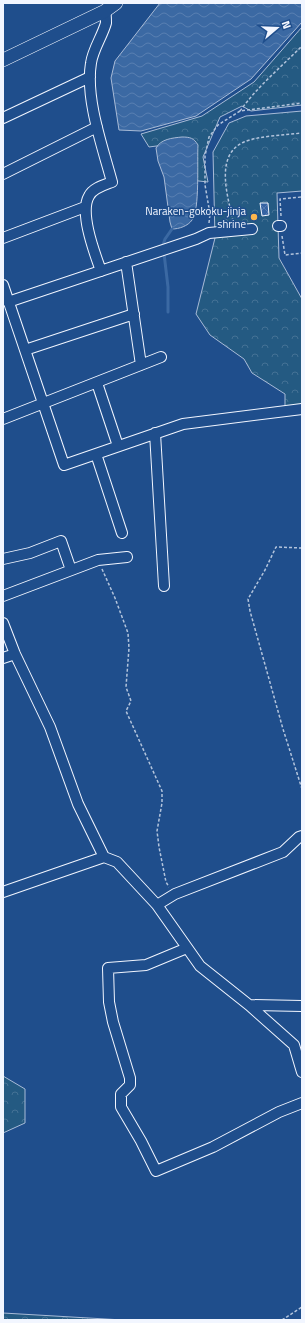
<svg xmlns="http://www.w3.org/2000/svg" width="305" height="1323" font-family="'Titillium Web',sans-serif">
<style>
.forest{fill:url(#forest-crowns);stroke:#a8bbd7}
.water{fill:url(#water-waves);stroke:#a8bbd7}
.lines{fill:none;stroke-linecap:round;stroke-linejoin:round}
.stream{stroke:#3b69a3;stroke-width:3}
.building{fill:url(#building-cross-hatch);stroke:#f2f6ff}
.minor-casing{stroke:#f2f6ff;stroke-width:12}
.major-casing{stroke:#f2f6ff;stroke-width:14}
.path{stroke:#b3c4dc;stroke-width:1.5;stroke-dasharray:3 2;stroke-linecap:butt}
.minor{stroke:#1f4e8c;stroke-width:10}
.major{stroke:#1f4e8c;stroke-width:13}
.poi-dot{fill:#ffb74d;stroke:#1f4e8c;stroke-width:1.5}
.labels{text-anchor:middle;stroke-width:3;stroke-linejoin:round;paint-order:stroke}
.poi-label{font-size:11px;fill:#f2f6ff;stroke:#1f4e8c;text-anchor:end}
</style>
<defs>
<pattern id="forest-crowns" width="20" height="18" patternUnits="userSpaceOnUse"><rect width="20" height="18" fill="#245a82"/><path d="M2 6a3 3 0 1 1 6 0M12 15a3 3 0 1 1 6 0" fill="none" stroke="#447295"/></pattern>
<pattern id="water-waves" width="16" height="10" patternUnits="userSpaceOnUse"><rect width="16" height="10" fill="#3b69a3"/><path d="M0 5q4-4 8 0t8 0" fill="none" stroke="#587fb1"/></pattern>
<pattern id="building-cross-hatch" width="8" height="8" patternUnits="userSpaceOnUse"><rect width="8" height="8" fill="#3563a3"/><path d="M0 0l8 8M0 8l8-8" fill="none" stroke="#537ab1"/></pattern>
</defs>
<rect width="100%" height="100%" fill="#1f4e8c"/>
<!-- forest -->
<path class="forest" d="M302,27V105L251,111L242,106L220,117L203,157L208,182L190,180L194,141L149,147L141,134L202,116L254,82Z
M302,111V191L277,193L279,258L302,299V406L285,408V394L252,373L244,359L210,335L196,314L215,238L213,152L229,123L246,116Z
M3,1076L25,1089V1123L3,1133Z
M3,1313L123,1320H3Z"/>
<!-- water -->
<path class="water" d="M160,3H302V22L251,79L196,116L141,131L119,130L111,78L115,61Z
M182,137C190,137 194,138 198,145C197,160 200,211 192,220C188,226 179,229 172,229L170,222L164,177L158,161L156,148C161,139 172,138 182,137Z"/>
<g class="lines">
<!-- stream -->
<path class="stream" d="M168,312V287L163,245L165,239L172,229"/>
</g>
<!-- building -->
<path class="building" d="M260,203H268L269,215L262,216Z"/>
<g class="lines">
<defs>
<path id="minor" d="M3,118L90,77
M3,174L97,127
M278,226H281
M3,238L85,207
M126,262L141,365
M101,271C95,254 79,213 89,196C93,188 104,185 112,182C103,148 85,99 91,63C93,49 102,37 106,23C106,19 106,14 105,11
M3,285L64,465L183,424L302,409
M8,302L196,239L209,233L252,229
M25,350L134,314
M97,383L118,446
M3,419L161,357
M155,433L164,586
M96,454L122,533
M3,559L30,553L61,541L71,570
M3,596L98,560L127,557
M3,623L15,654L50,727L78,804L104,857L117,862L157,905L200,966L249,1005L294,1045L302,1072
M3,658L15,654
M3,892L104,857
M157,905L175,894L283,852L299,837L302,836
M187,948L146,965L108,968L109,1002L113,1022L130,1078V1085L121,1094V1107L141,1141L156,1171L213,1147L279,1112L302,1103
M249,1005L302,1006"/>
<path id="major" d="M3,60L105,11L116,3"/>
</defs>
<!-- minor casing -->
<use href="#minor" class="minor-casing"/>
<!-- major casing -->
<use href="#major" class="major-casing"/>
<!-- path -->
<path class="path" d="M240,111C257,87 281,67 302,46
M281,216L280,199L302,197
M233,221C228,197 214,155 244,142C258,136 285,135 302,133
M209,223L210,214L205,185V156L209,137L218,125L240,111L302,103
M282,236L285,255L302,253
M302,548L276,547L265,570L248,599L250,611L283,729L302,789
M102,569L115,598L128,633L129,648L126,687L131,701L126,711L162,791V803L157,831L159,847L166,882L169,887
M282,1320L302,1307"/>
<!-- minor -->
<use href="#minor" class="minor"/>
<!-- major -->
<use href="#major" class="major"/>
</g>
<!-- markers -->
<circle class="poi-dot" cx="254" cy="217" r="4"/>
<g class="labels">
<!-- poi labels -->
<g class="poi-label">
<text x="246" y="215">Naraken-gokoku-jinja<tspan x="246" dy="13">shrine</tspan></text>
</g>
</g>
<!-- border -->
<rect width="305" height="1323" fill="none" stroke="#f2f6ff" stroke-width="8"/>
<!-- north arrow -->
<g transform="translate(277 28) rotate(71)" stroke="#1f4e8c" stroke-width="3" paint-order="stroke">
<path d="M0-3L7 15L0 10L-7 15Z" fill="#f2f6ff"/>
<text y="-6" font-size="11" font-weight="bold" text-anchor="middle" fill="#f2f6ff">N</text>
</g>
</svg>
